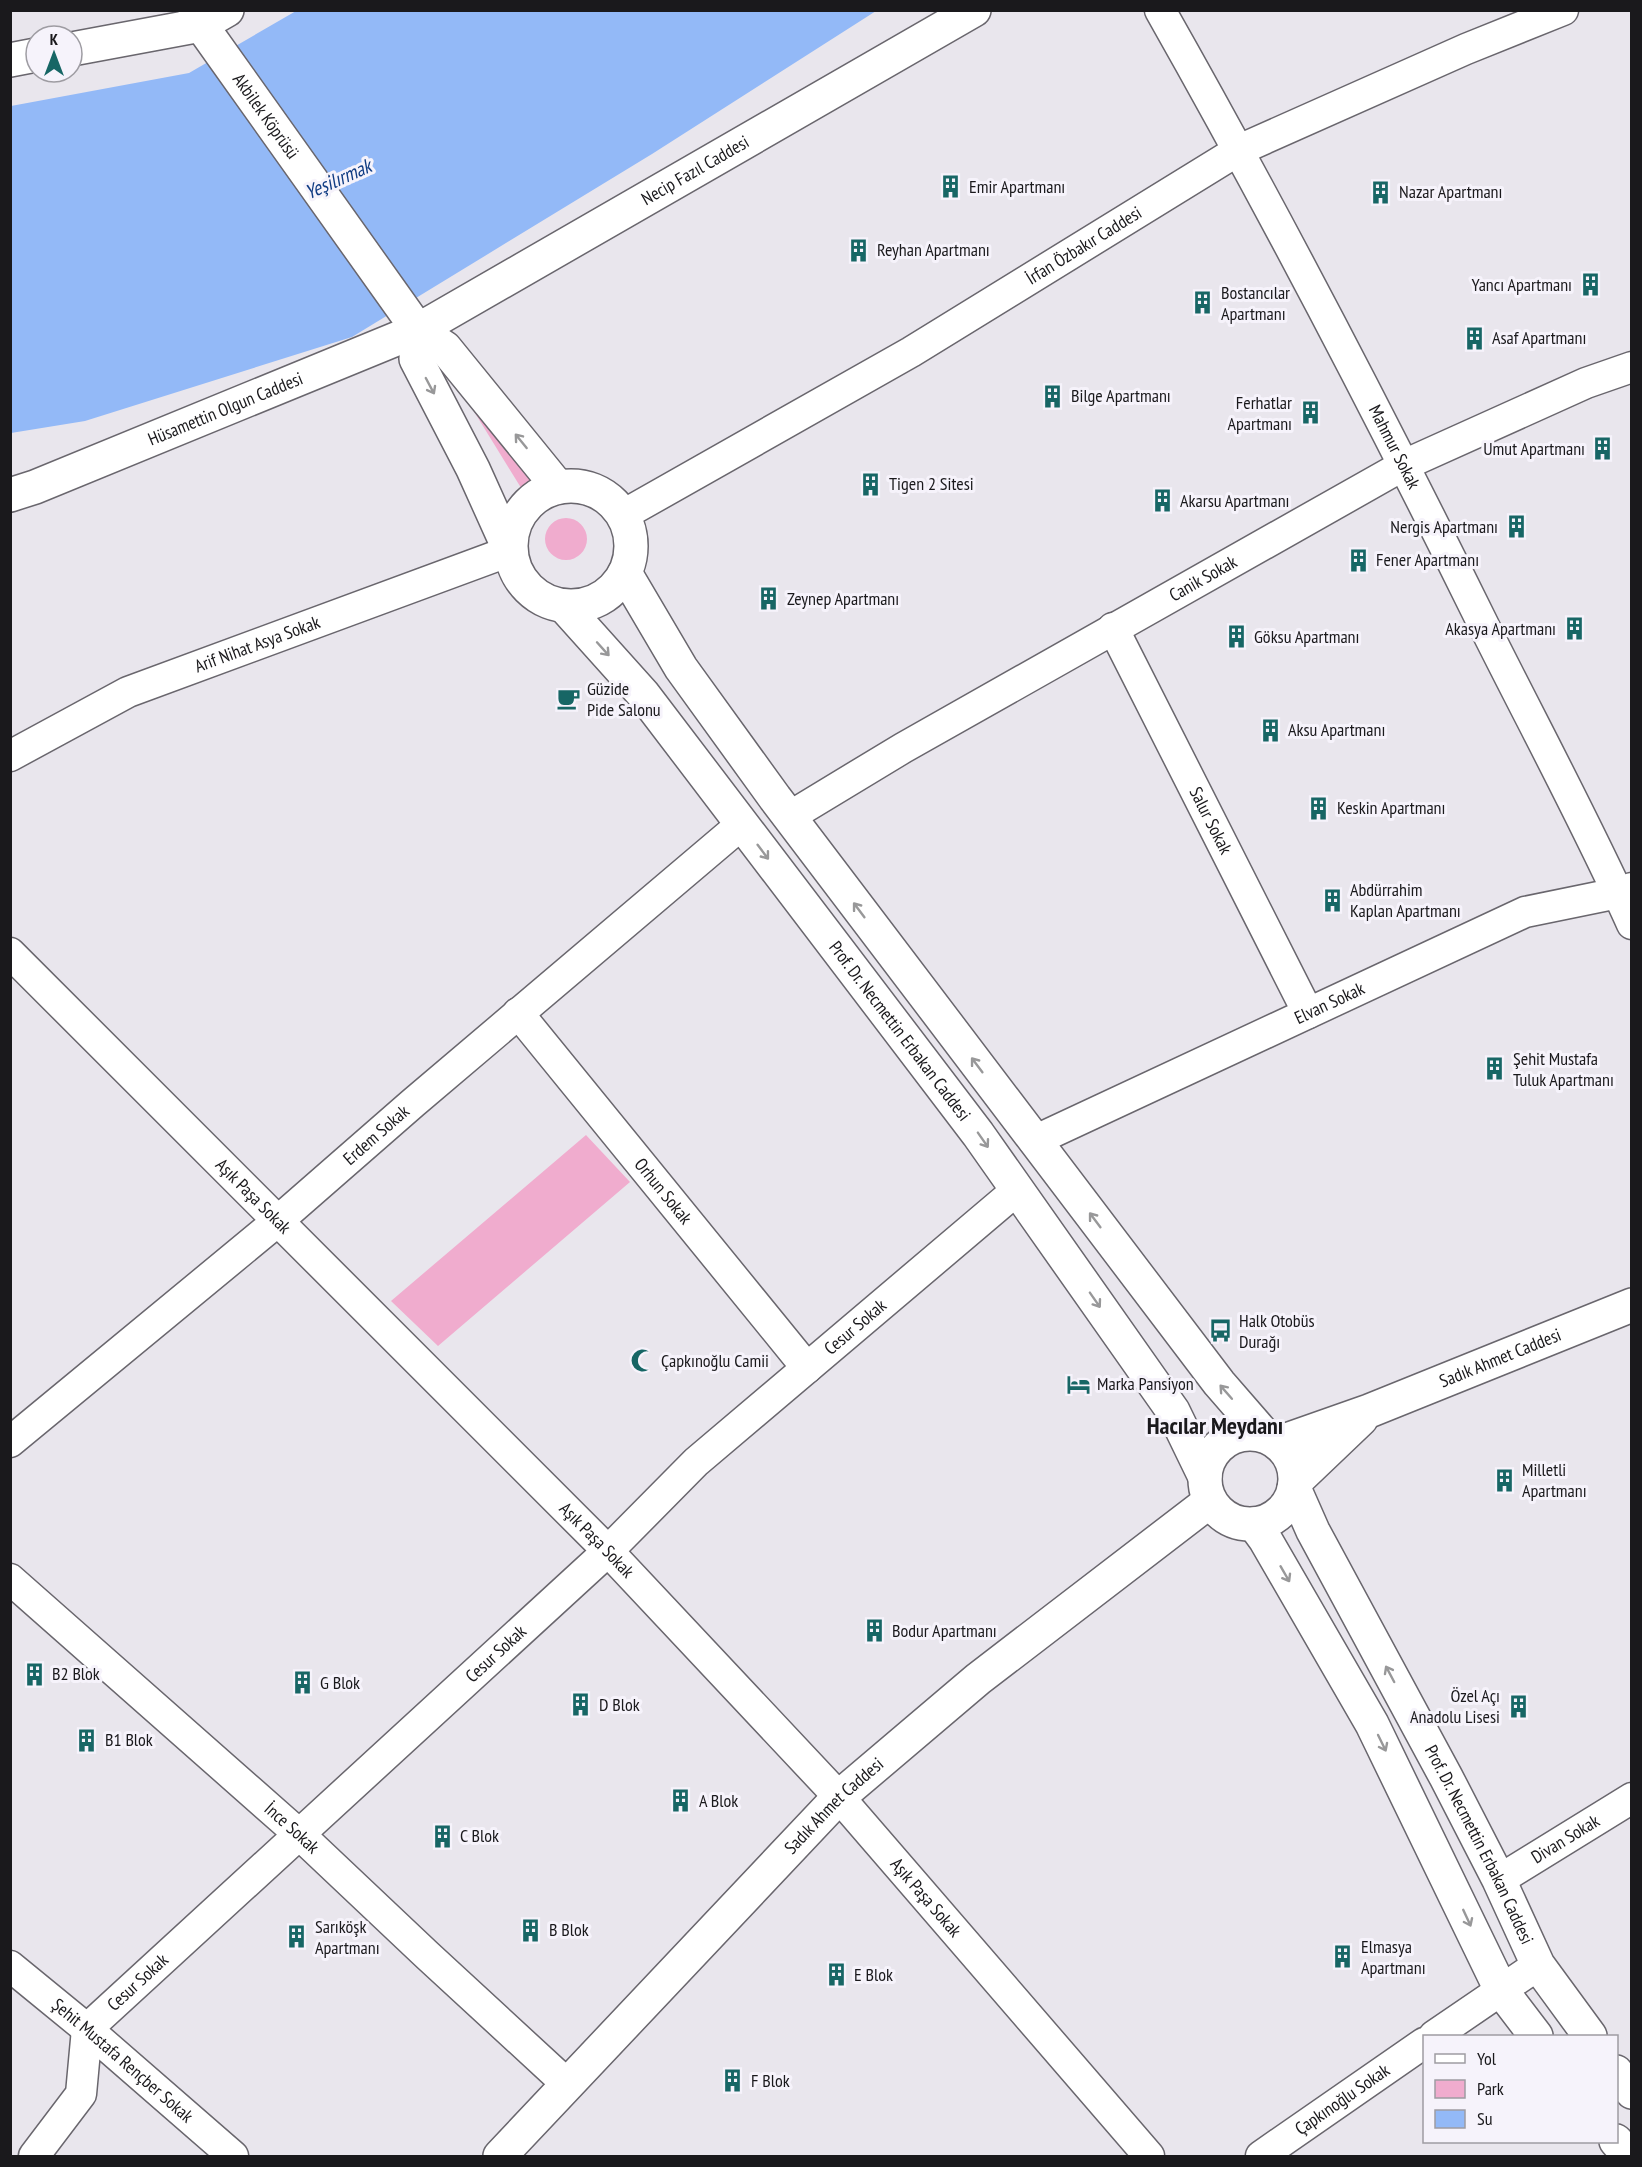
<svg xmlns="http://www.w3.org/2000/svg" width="1642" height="2167" font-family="'PT Sans Narrow',sans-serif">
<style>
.green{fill:#f0acce}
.water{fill:#93b9f7}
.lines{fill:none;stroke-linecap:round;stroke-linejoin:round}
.street-casing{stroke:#69666d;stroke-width:33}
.secondary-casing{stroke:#69666d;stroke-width:36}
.street{stroke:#fff;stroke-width:30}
.secondary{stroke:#fff;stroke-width:33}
.oneway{stroke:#989899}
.labels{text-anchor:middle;stroke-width:6;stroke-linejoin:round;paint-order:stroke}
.street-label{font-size:18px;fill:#1a191c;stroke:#f6f3fb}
.poi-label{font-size:18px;fill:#1a191c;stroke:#f6f3fb;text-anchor:start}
.water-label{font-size:20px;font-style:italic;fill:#103c83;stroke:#f6f3fb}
.district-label{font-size:24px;font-weight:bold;fill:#1a191c;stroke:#f6f3fb}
</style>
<rect width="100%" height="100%" fill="#e9e6ed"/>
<!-- green -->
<path class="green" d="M435,348L537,483L523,491Z
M545 539a21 21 0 1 1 42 0a21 21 0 1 1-42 0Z
M586,1135L630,1182L438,1346L391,1301Z"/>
<!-- water -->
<path class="water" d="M296,11H876L652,154L352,337L85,421L11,433V106L189,73Z"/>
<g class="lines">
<defs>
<g id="street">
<path id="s1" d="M1160,10C1275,213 1382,419 1485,628C1534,726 1587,824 1632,924"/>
<path id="s2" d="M623,515L911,352L1239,150L1466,49L1563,10"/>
<path id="s3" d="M1113,628L1308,1013"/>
<path id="s4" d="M10,756L128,692L510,551"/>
<path id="s5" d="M789,817L903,748L1404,465L1586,383L1632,367"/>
<path id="s6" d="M10,953L608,1551L839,1797L1149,2156"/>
<path id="s7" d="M518,1013L807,1368"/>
<path id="s8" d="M1034,1141L1525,912L1618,893L1632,888"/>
<path id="s9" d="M10,1442L279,1220L413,1103L742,824"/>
<path id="s10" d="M10,1579L300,1835L427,1955L568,2085"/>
<path id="s11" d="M1499,1880L1632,1798"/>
<path id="s12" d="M10,1966L87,2029L233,2156"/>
<path d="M1434,2036L1538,1965"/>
<path id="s13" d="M34,2156L81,2094L87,2029L608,1551L696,1462L1017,1190"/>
<path id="s14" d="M1261,2156L1424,2043"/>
</g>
<g id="secondary">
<path id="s15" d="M195,10L201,25L418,330L445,348L558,487"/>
<path d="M72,49L201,25L227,10"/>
<path d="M10,60L36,55"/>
<path d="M418,330L416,359L473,469L510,551"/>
<circle cx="571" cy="546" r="60"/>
<path id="s16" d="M10,495L35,487L418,330L974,10"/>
<path d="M625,573L681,668L775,798L1219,1383L1265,1436"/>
<path id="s17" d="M564,606L643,694L978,1134L1173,1411L1205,1477"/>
<circle cx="1250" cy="1479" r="45"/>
<path id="s18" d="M1278,1443L1369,1411L1632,1305"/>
<path d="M1296,1481L1361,1419"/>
<path id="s19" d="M1294,1488L1313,1531L1446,1777L1499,1880L1538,1965L1590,2036"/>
<path d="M1254,1524L1265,1539L1372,1724L1501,1990L1536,2036"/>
<path d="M1616,2072L1632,2092"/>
<path d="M1616,2141L1629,2156"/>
<path id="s20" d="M500,2156L839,1797L978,1679L1210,1501"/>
</g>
</defs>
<!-- street casing -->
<use href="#street" class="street-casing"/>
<!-- secondary casing -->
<use href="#secondary" class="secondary-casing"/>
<!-- street -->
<use href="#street" class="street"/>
<!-- secondary -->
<use href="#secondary" class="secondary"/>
</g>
<!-- one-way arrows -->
<defs><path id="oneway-shaft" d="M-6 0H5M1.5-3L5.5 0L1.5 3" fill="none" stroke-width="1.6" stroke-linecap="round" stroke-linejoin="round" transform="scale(1.5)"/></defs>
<g class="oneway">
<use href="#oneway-shaft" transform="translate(430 386) rotate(62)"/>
<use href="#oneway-shaft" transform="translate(521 441) rotate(-129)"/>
<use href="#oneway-shaft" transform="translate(603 649) rotate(48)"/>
<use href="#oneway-shaft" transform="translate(763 852) rotate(53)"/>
<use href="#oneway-shaft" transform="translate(859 910) rotate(-127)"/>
<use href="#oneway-shaft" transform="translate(977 1065) rotate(-127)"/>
<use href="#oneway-shaft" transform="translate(983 1140) rotate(55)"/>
<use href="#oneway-shaft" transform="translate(1095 1220) rotate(-127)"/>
<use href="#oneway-shaft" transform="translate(1095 1300) rotate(55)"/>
<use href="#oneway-shaft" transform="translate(1226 1392) rotate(-131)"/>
<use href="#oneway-shaft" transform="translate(1285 1574) rotate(60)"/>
<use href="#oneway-shaft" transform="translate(1390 1674) rotate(-118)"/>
<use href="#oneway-shaft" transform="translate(1382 1743) rotate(64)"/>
<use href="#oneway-shaft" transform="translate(1467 1918) rotate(65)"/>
</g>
<!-- icons -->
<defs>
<symbol id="building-bare" viewBox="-9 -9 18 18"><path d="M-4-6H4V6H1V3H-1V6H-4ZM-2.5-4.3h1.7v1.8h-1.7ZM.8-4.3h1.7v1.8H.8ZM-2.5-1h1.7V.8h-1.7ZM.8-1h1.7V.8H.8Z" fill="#176665" stroke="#f6f3fb" stroke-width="2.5" paint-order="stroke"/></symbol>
<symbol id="cafe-bare" viewBox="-9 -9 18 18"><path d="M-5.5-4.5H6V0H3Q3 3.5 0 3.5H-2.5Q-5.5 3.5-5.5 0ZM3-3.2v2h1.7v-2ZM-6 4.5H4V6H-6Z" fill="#176665" stroke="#f6f3fb" stroke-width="2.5" paint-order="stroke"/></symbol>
<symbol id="bus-bare" viewBox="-9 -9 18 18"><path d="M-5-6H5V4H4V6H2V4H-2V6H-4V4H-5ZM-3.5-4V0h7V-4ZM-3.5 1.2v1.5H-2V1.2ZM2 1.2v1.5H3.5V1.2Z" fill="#176665" stroke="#f6f3fb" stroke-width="2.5" paint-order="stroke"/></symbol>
<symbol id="mosque-bare" viewBox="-9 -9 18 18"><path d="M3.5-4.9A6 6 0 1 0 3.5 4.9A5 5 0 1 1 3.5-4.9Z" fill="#176665" stroke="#f6f3fb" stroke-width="2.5" paint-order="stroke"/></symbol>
<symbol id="hotel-bare" viewBox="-9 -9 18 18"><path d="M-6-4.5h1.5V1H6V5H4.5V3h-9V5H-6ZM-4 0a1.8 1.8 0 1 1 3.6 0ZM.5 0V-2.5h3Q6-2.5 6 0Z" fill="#176665" stroke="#f6f3fb" stroke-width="2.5" paint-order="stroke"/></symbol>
</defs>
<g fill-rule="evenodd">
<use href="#building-bare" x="934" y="170" width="33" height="33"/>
<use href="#building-bare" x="1364" y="176" width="33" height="33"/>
<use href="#building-bare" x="842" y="234" width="33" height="33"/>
<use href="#building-bare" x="1574" y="268" width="33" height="33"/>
<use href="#building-bare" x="1186" y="286" width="33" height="33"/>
<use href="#building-bare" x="1458" y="322" width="33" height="33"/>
<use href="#building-bare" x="1036" y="380" width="33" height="33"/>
<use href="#building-bare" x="1294" y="396" width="33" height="33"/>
<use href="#building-bare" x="1586" y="432" width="33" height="33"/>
<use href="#building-bare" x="854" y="468" width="33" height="33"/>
<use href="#building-bare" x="1146" y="484" width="33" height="33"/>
<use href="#building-bare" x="1500" y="510" width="33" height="33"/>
<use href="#building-bare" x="1342" y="544" width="33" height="33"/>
<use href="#building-bare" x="752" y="582" width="33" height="33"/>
<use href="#building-bare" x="1558" y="612" width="33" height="33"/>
<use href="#building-bare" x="1220" y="620" width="33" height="33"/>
<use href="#cafe-bare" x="552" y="682" width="33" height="33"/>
<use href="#building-bare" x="1254" y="714" width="33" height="33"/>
<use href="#building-bare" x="1302" y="792" width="33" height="33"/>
<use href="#building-bare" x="1316" y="884" width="33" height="33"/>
<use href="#building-bare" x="1478" y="1052" width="33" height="33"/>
<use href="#bus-bare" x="1204" y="1314" width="33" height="33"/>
<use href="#mosque-bare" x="626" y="1344" width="33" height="33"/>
<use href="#hotel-bare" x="1062" y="1368" width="33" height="33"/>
<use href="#building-bare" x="1488" y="1464" width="33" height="33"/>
<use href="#building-bare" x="858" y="1614" width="33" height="33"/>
<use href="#building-bare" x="18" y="1658" width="33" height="33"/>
<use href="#building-bare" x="286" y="1666" width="33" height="33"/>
<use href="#building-bare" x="564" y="1688" width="33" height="33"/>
<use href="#building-bare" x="1502" y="1690" width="33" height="33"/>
<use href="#building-bare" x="70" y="1724" width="33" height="33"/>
<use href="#building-bare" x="664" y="1784" width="33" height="33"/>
<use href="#building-bare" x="426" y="1820" width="33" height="33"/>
<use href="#building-bare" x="514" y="1914" width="33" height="33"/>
<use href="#building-bare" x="280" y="1920" width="33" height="33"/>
<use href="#building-bare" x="1326" y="1940" width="33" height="33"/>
<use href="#building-bare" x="820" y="1958" width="33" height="33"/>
<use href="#building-bare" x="716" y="2064" width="33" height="33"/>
</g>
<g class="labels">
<!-- street labels -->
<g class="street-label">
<text dy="6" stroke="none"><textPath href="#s15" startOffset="128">Akbilek Köprüsü</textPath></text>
<text dy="6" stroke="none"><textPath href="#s16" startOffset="760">Necip Fazıl Caddesi</textPath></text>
<text dy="6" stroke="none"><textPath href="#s2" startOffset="534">İrfan Özbakır Caddesi</textPath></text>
<text dy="6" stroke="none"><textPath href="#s16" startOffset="232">Hüsamettin Olgun Caddesi</textPath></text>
<text dy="6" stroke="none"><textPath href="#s1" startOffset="496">Mahmur Sokak</textPath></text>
<text dy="6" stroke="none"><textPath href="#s5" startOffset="478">Canik Sokak</textPath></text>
<text dy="6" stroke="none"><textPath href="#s4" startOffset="272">Arif Nihat Asya Sokak</textPath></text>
<text dy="6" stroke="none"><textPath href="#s3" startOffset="216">Salur Sokak</textPath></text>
<text dy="6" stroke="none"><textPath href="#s8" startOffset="326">Elvan Sokak</textPath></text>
<text dy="6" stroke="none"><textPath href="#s17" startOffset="542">Prof. Dr. Necmettin Erbakan Caddesi</textPath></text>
<text dy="6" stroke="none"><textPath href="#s9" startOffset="478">Erdem Sokak</textPath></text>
<text dy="6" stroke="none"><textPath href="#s7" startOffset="230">Orhun Sokak</textPath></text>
<text dy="6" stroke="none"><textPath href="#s6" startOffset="344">Aşık Paşa Sokak</textPath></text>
<text dy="6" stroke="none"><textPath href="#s13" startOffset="1184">Cesur Sokak</textPath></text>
<text dy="6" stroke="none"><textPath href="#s18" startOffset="238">Sadık Ahmet Caddesi</textPath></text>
<text dy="6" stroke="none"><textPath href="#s6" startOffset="830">Aşık Paşa Sokak</textPath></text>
<text dy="6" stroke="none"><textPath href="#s13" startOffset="698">Cesur Sokak</textPath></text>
<text dy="6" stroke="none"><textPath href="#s20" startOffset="484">Sadık Ahmet Caddesi</textPath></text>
<text dy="6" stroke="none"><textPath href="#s10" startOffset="376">İnce Sokak</textPath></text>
<text dy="6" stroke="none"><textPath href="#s11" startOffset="78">Divan Sokak</textPath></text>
<text dy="6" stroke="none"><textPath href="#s19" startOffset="402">Prof. Dr. Necmettin Erbakan Caddesi</textPath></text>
<text dy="6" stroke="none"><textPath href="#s6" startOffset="1316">Aşık Paşa Sokak</textPath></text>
<text dy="6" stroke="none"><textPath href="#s13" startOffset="212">Cesur Sokak</textPath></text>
<text dy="6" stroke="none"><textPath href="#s12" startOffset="147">Şehit Mustafa Rençber Sokak</textPath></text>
<text dy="6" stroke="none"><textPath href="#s14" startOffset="99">Çapkınoğlu Sokak</textPath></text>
</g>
<!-- poi labels -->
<g class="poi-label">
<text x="969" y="193">Emir Apartmanı</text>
<text x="1399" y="198">Nazar Apartmanı</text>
<text x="877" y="256">Reyhan Apartmanı</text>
<text x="1572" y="291" text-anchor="end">Yancı Apartmanı</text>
<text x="1221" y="299">Bostancılar<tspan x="1221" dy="21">Apartmanı</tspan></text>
<text x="1492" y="344">Asaf Apartmanı</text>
<text x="1071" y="402">Bilge Apartmanı</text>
<text x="1292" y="409" text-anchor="end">Ferhatlar<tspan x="1292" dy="21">Apartmanı</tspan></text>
<text x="1585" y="455" text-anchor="end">Umut Apartmanı</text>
<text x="889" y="490">Tigen 2 Sitesi</text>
<text x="1180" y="507">Akarsu Apartmanı</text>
<text x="1498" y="533" text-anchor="end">Nergis Apartmanı</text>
<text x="1376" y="566">Fener Apartmanı</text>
<text x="787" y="605">Zeynep Apartmanı</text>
<text x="1556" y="635" text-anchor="end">Akasya Apartmanı</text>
<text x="1254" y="643">Göksu Apartmanı</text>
<text x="587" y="695">Güzide<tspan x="587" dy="21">Pide Salonu</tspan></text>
<text x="1288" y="736">Aksu Apartmanı</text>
<text x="1337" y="814">Keskin Apartmanı</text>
<text x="1350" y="896">Abdürrahim<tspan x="1350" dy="21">Kaplan Apartmanı</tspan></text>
<text x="1513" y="1065">Şehit Mustafa<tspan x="1513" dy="21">Tuluk Apartmanı</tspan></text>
<text x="1239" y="1327">Halk Otobüs<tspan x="1239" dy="21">Durağı</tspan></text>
<text x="661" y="1367">Çapkınoğlu Camii</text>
<text x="1097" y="1390">Marka Pansiyon</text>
<text x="1522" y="1476">Milletli<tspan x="1522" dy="21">Apartmanı</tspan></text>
<text x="892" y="1637">Bodur Apartmanı</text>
<text x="52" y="1680">B2 Blok</text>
<text x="320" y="1689">G Blok</text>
<text x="1500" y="1702" text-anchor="end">Özel Açı<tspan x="1500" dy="21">Anadolu Lisesi</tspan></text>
<text x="599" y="1711">D Blok</text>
<text x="105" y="1746">B1 Blok</text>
<text x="699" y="1807">A Blok</text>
<text x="460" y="1842">C Blok</text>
<text x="315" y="1933">Sarıköşk<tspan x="315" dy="21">Apartmanı</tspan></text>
<text x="549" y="1936">B Blok</text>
<text x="1361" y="1953">Elmasya<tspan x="1361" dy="21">Apartmanı</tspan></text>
<text x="854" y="1981">E Blok</text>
<text x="751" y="2087">F Blok</text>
</g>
<!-- water labels -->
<g class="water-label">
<text transform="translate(338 179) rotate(-24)" y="7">Yeşilırmak</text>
</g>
<!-- district labels -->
<g class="district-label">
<text x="1215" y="1434">Hacılar Meydanı</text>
</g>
</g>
<!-- border -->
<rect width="1642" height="2167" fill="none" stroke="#1a191c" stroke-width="24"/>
<!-- legend -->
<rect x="1423" y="2035" width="195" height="108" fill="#f6f3fb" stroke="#9e9ca2" stroke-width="1.5"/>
<rect x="1435" y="2054" width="30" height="9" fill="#ffffff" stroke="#9e9ca2" stroke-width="1.5"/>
<text x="1477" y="2065" font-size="18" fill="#1a191c">Yol</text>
<rect x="1435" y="2080" width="30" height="18" fill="#f0acce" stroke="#9e9ca2" stroke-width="1.5"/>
<text x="1477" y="2095" font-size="18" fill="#1a191c">Park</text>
<rect x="1435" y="2110" width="30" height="18" fill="#93b9f7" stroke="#9e9ca2" stroke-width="1.5"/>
<text x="1477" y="2125" font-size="18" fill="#1a191c">Su</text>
<!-- north arrow -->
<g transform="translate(54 54)"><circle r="28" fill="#f6f3fb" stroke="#9e9ca2" stroke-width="1.5"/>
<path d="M0-4.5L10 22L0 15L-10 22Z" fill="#176665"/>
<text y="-9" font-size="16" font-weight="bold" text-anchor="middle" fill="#1a191c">K</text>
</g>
</svg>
